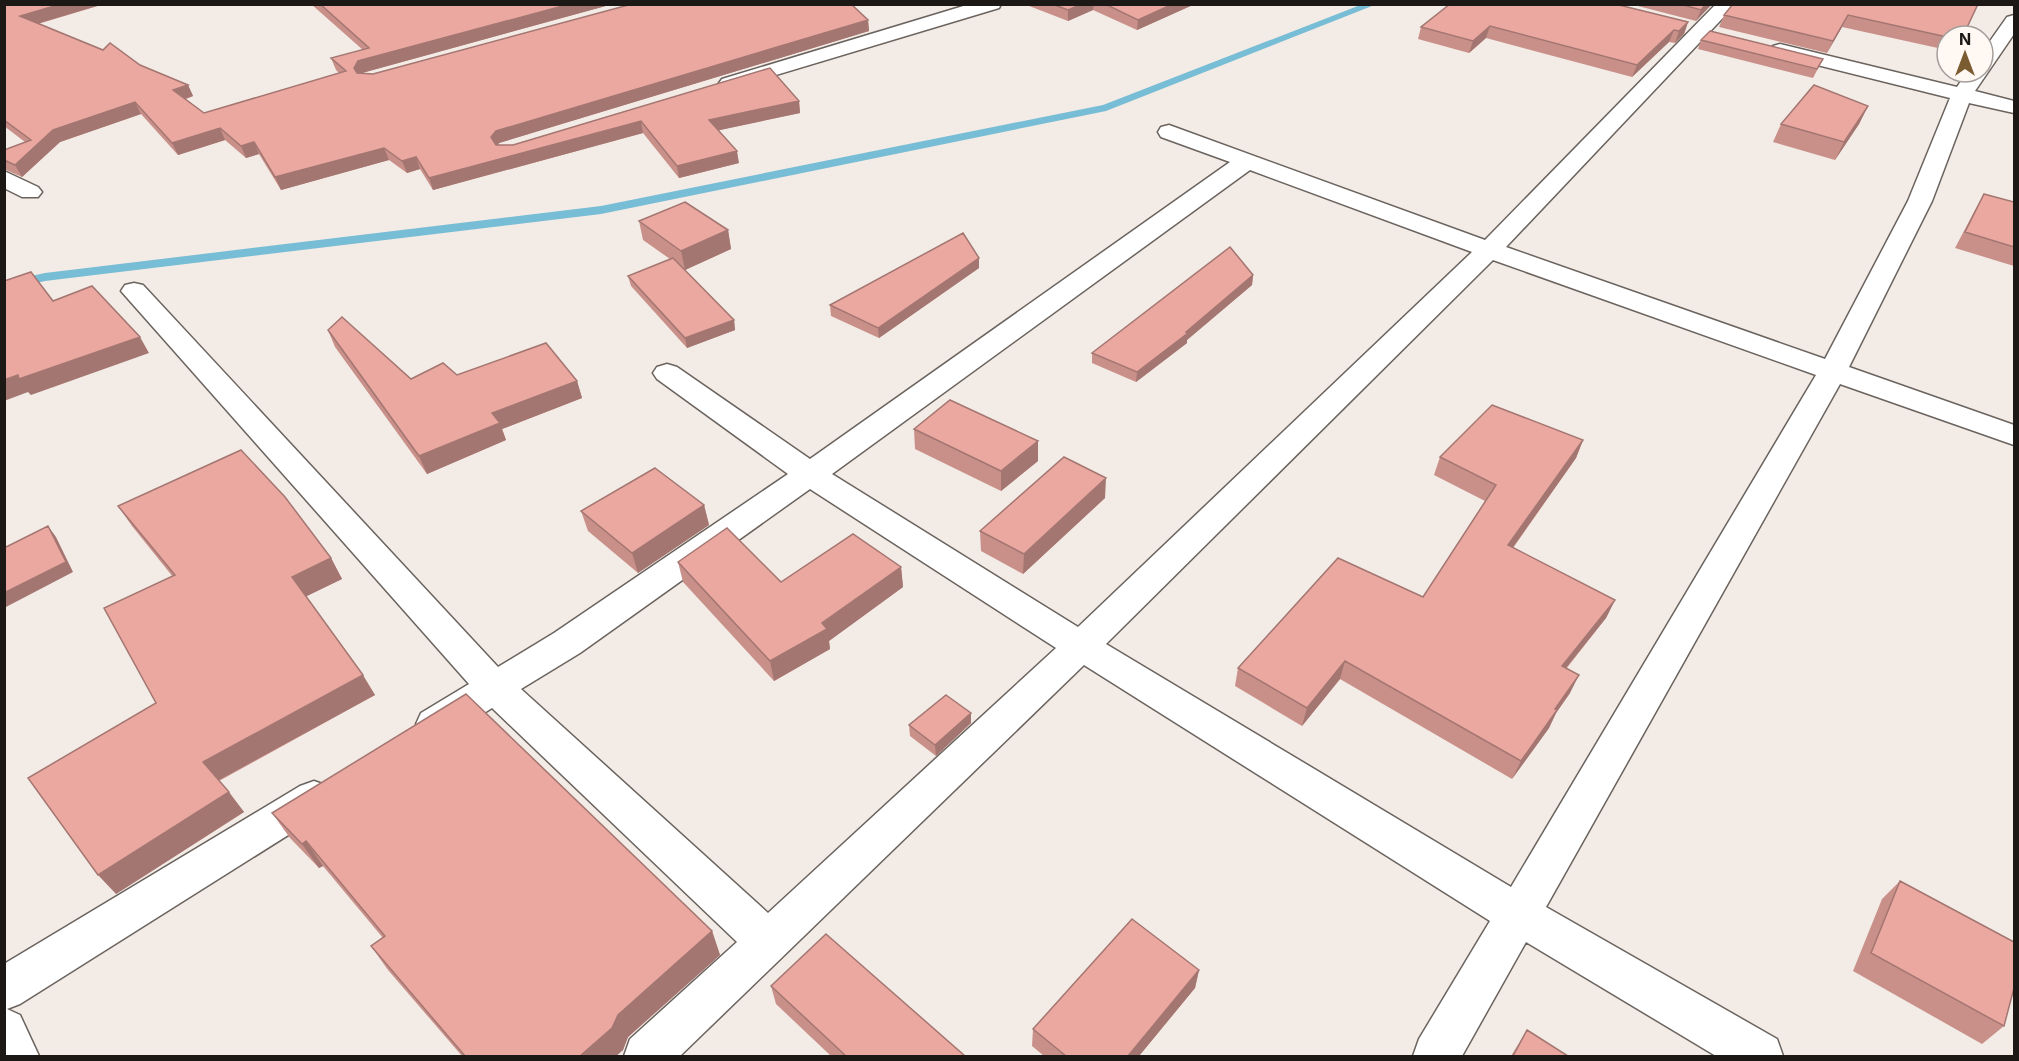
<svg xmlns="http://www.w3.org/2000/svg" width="2019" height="1061" font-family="Inter,sans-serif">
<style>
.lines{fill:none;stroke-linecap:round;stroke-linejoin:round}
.stream{fill:#77bdd5;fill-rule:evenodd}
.street-casing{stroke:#6a635e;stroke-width:3}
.street{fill:#fff;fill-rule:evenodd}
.wall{fill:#c9908a}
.shaded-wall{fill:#a47671}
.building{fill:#eaa8a1;stroke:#a47671;stroke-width:1.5}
</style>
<rect width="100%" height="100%" fill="#f3ebe5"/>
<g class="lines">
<!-- stream -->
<path class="stream" d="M1363,4H1377L1106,111L601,214L45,281L4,290V282L45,273L601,206L1103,105Z"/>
<defs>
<path id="street" d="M970,4H1001L999,8L736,87H722L719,83L722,79Z
M1716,4H1736L1506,247L1825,359L1908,201L1950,98L1773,54L1770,50L1773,46L1780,44L1957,87L1967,72H1983V51L2007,17L2014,15V34L1975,91L2014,101V113L1969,103L1932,201L1849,367L2014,425V445L1840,384L1546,907L1777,1039L1783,1056H1716L1526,942L1462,1056H1413L1419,1039L1490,921L1084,665L680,1056H624L630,1039L737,942L492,708L449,735L435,739L421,735L416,724L421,713L469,684L121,291L125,285L134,283L143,285L498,667L554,633L788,474L657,379L653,373L657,367L667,364L677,367L810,459L1230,162L1161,137L1158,132L1161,127L1169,125L1485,240ZM1250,170L1472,252L1078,627L832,474ZM1493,260L1816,375L1511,887L1106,644ZM810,489L1056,648L768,913L521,689L580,653Z
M4,171L38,187L42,192L38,197H22L4,188Z
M314,781L328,786L334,798L328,810L20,1004L7,1009L20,1015L39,1056H4V964L300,786Z"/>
</defs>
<!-- street casing -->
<use href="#street" class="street-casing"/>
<!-- street -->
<use href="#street" class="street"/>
</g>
<!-- wall -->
<path class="wall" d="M4,4H104L38,24L188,85L193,96L186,99L204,113L339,73L336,70L331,58L363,50L311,4H613L362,73L373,74L868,20L869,31L499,143L498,145H513L770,68L799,101L800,113L719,130L739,163L679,178L643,133L433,190L420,169L407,173L389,160L281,190L259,154L246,158L225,140L178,155L141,114L60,142L22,177L4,169V150L25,142L4,126Z
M1024,4H1195L1137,30L1093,10L1068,21Z
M1630,4H1712L1696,21Z
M1978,4L1947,36V50L1842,27L1827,53L1719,27L1724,15Z
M1688,22L1684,34L1675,43L1669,42L1632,77L1486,38L1469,53L1418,39L1421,27Z
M1701,40L1823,59L1813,78L1698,49Z
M1868,106L1859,124L1835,160L1773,142L1781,124Z
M1984,194L2014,202V266L1955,248L1975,210Z
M639,221L728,230L731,249L685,270L682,268L734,320L735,330L687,348L631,286L628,276L670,259L643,240Z
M979,268L879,338L831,316L830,305Z
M1253,275L1252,285L1187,340V343L1136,382L1092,363V353Z
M328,330L411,379L457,375L577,381L582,398L502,429L506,440L427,474L335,347Z
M914,429L1038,441V461L1001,491L915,449Z
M1583,440L1576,458L1513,548L1615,600L1606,618L1566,669L1570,693L1556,713L1549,728L1512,779L1340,679L1302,726L1235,686L1238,668L1423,597L1485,501L1434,475L1440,457Z
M1105,498L1023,574L981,551L980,531Z
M704,505L709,525L638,573L588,531L581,511Z
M118,506L331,558L342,579L306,596L375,695L219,781L244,812L116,894L156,703L173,577L132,526Z
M678,562L781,582L901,567L903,587L829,641L830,649L774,681L683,582Z
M971,713V723L936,756L910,736L909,725Z
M272,813L712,931L720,955L628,1037L623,1050L616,1056H462L388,970L371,946L383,938L323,866L319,868L290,838Z
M1900,881L2004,1026L1982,1044L1853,971L1882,899Z
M1199,970L1195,988L1139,1056H1044L1032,1046L1033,1029Z
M771,986L965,1056H831L776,1004Z
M1527,1030L1568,1056H1511Z"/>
<!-- shaded-wall -->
<path class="shaded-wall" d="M61,4H104L26,27L20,16Z
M570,4H613L362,73L358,79L354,68L358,61Z
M1082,4H1094L1093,10L1068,21V10Z
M1173,4H1195L1137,30L1138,20Z
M1706,4H1712L1696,21L1701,10Z
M1848,15L1842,27L1827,53L1833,41Z
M868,20L869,31L499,143L495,149L491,137L496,131Z
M1688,22L1684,34L1675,43L1679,31Z
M1490,26L1486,38L1469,53L1473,41Z
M1674,30L1669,42L1632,77L1637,65Z
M188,85L193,96L179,101L173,90Z
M799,101L800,113L711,132L709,120Z
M135,102L141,114L60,142L22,177L15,165L53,130Z
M1868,106L1859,124L1835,160L1844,142Z
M641,121L643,133L433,190L429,178Z
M220,128L225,140L178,155L172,143Z
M254,142L259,154L246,158L241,146Z
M384,148L389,160L281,190L275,177Z
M737,151L739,163L679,178L677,166Z
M416,157L420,169L407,173L402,161Z
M728,230L731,249L685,270L681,251Z
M979,258V268L879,338L878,328Z
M1253,275L1252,285L1187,340V343L1136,382L1137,372Z
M734,320L735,330L687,348L685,338Z
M140,337L149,353L31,395L28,392L4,401V380Z
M577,381L582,398L502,429L506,440L427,474L419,456L492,413Z
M1583,440L1576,458L1501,564L1508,545Z
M1038,441V461L1001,491V471Z
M1106,478L1105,498L1023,574L1024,554Z
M704,505L709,525L638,573L632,553Z
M48,526L56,537L73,572L4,608V593Z
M331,558L342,579L303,598L292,577Z
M901,567L903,587L829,641L830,649L774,681L770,661Z
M1615,600L1606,618L1553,684L1562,666Z
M1345,661L1340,679L1302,726L1307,708Z
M363,675L375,695L217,781L203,762Z
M1579,675L1570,693L1556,713L1549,728L1512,779L1521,761L1555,709Z
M971,713V723L936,756L935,745Z
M229,792L244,812L116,894L98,875Z
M306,841L323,866L319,868L302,844Z
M712,931L720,955L628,1037L623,1050L616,1056H580L618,1015Z
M1199,970L1195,988L1139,1056H1128Z"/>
<!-- building -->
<path class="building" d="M4,4H61L20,16L103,50L110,43L140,65L188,85L173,90L204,113L346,71L331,58L369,48L320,4H570L358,61L354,68L357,73L373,74L632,4H851L868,20L496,131L491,137L496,145H513L770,68L799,101L709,120L737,151L677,166L641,121L429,178L416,157L402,161L384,148L275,177L254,142L241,146L220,128L172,143L135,102L53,130L15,165L4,160V150L31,140L4,120Z
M1052,4H1082L1068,10Z
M1105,4H1173L1138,20Z
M1450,4H1615L1688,22L1679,31L1674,30L1637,65L1490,26L1473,41L1421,27Z
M1680,4H1706L1701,10Z
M1733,4H1978L1963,36H1947V37L1848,15L1833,41L1724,15Z
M1710,31L1823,59L1817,69L1701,40Z
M1814,85L1868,106L1844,142L1781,124Z
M1984,194L2014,202V247L1965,232Z
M685,202L728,230L681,251L639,221Z
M963,233L979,258L878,328L830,305Z
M1230,247L1253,275L1186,332L1188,333L1137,372L1092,353Z
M673,258L734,320L685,338L628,276Z
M31,272L53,301L92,286L140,337L19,379L18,375L4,380V281Z
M342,317L411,379L443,363L457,375L546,343L577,381L492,413L500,423L419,456L328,330Z
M950,400L1038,441L1001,471L914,429Z
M1492,405L1583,440L1508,545L1615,600L1562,666L1579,675L1555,709L1557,710L1521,761L1345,661L1307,708L1238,668L1338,558L1423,597L1496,485L1440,457Z
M241,450L285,497L331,558L292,577L363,675L203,762L229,792L98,875L28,778L156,703L104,608L175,575L118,506Z
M1064,457L1106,478L1024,554L980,531Z
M655,468L704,505L632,553L581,511Z
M48,526L66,562L4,593V548Z
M727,528L781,582L853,534L901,567L822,623L827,629L770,661L678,562Z
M466,694L712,931L618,1015L612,1028L580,1056H465L371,946L385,936L306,841L302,844L272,813Z
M946,695L971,713L935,745L909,725Z
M1900,881L2014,942V988L2004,1026L1871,953Z
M1132,919L1199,970L1128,1056H1066L1033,1029Z
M826,934L965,1056H846L771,986Z
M1527,1030L1568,1056H1513Z"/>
<!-- border -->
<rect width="2019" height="1061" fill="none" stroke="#1b1816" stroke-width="12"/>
<!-- north arrow -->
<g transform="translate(1965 54)"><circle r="28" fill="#fff8f3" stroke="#a49e9b" stroke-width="1.5"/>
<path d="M0-4.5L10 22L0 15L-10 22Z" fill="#7a5c30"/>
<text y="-9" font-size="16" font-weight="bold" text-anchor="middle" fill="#1b1816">N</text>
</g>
</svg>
